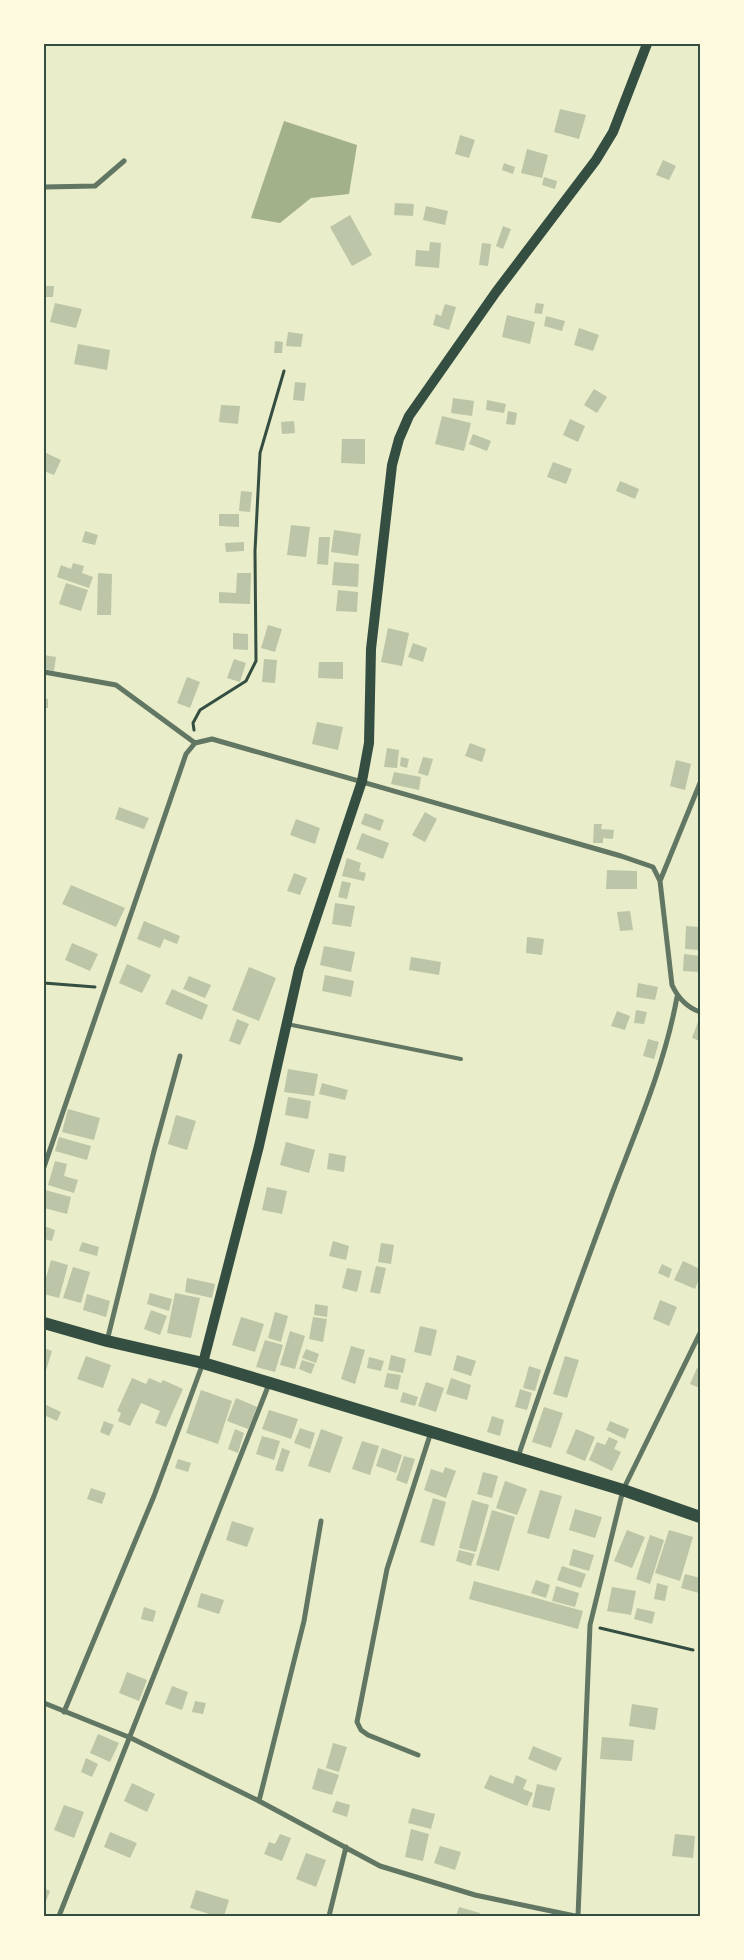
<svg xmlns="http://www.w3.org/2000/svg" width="744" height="1960" font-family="'Varela Round',sans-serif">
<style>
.water{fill:#a3b18a}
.building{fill:#bcc5a7}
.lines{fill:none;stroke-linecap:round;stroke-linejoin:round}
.path{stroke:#344e41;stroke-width:3}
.service{stroke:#617663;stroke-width:4}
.minor{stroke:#617663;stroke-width:5}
.secondary{stroke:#344e41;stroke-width:10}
.trunk{stroke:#344e41;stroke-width:12}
.neatline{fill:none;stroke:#344e41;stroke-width:2}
</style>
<rect width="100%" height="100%" fill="#e9edc9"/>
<!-- water -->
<path class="water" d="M284,121L357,145L349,194L311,198L280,223L251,218Z"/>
<!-- building -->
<path class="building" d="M560,109L586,115L579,139L554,132Z
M460,135L475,140L469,158L455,154Z
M527,149L548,155L542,178L521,173Z
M663,160L676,166L669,180L656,175Z
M504,163L515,167L513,174L502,170Z
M544,177L557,181L555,189L542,185Z
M395,203L414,204L413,216L394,215Z
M426,206L448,211L445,225L423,220Z
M350,215L372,255L352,266L330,227Z
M503,226L511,229L503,249L496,246Z
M430,242L441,243L439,268L415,266L416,250L429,251Z
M482,243L491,244L488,266L479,265Z
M44,286H54L53,297H44Z
M55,303L82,309L76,328L50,322Z
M536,303L544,304L542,314L534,313Z
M445,304L456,307L449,330L433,325L436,314L441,316Z
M507,315L535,322L530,344L502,337Z
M546,316L565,321L562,331L544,326Z
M579,328L599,335L593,351L574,345Z
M288,332L303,334L301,347L286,346Z
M275,341L283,342L282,353H274Z
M78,344L110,350L107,370L74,364Z
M295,382L306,383L304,401L293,400Z
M594,389L607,397L597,413L584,405Z
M453,398L474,401L472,416L451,413Z
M487,400L506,404L504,413L486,410Z
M221,405L240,406L238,424L219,422Z
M508,411L517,413L515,425L506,424Z
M442,416L471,423L464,451L435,444Z
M570,419L585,426L578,442L563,435Z
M294,421L295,433L282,434L281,422Z
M473,434L491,441L487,451L469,444Z
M342,439H365V464L341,463Z
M44,452L61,460L54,475L44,471Z
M553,462L572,469L566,484L547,477Z
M620,481L639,489L635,499L616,491Z
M241,491L252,492L250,512L239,511Z
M219,514H239V527L219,526Z
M291,525L310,527L306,557L287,555Z
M334,530L361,534L358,556L331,552Z
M85,531L98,535L95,545L82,542Z
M319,537H330L328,565L317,564Z
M244,542V551L226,552L225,543Z
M334,562L359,564L358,587L332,585Z
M73,563L84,566L82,573L93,577L89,588L57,577L61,565L71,569Z
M98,573L112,574L111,615H97Z
M237,573H251L250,604L219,603V592L236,593Z
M66,583L88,590L81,611L59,604Z
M338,590L358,592L357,612L336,611Z
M268,625L282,629L275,652L261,648Z
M388,628L409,633L402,666L381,662Z
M233,633L248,634V650L233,649Z
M413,643L427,648L423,662L408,657Z
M44,655L56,657L54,671L44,669Z
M234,659L246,663L240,682L227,678Z
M264,659L277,660L275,683L262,682Z
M319,662H343V679L318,678Z
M187,677L200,682L190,708L177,703Z
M44,698L48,699V708H44Z
M317,722L343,727L338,750L312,744Z
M470,743L486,749L482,762L465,756Z
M387,748L399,750L397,768L384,767Z
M401,757L409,759L407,768L400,766Z
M423,757L433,759L428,776L418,773Z
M676,760L691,764L685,790L670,786Z
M394,772L421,777L419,790L391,784Z
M119,807L149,818L144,829L115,819Z
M425,812L437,819L425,842L412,835Z
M365,813L384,820L380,831L361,824Z
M296,819L320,828L315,844L290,835Z
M594,824H602L601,829L614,830L613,839L603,838V843H593Z
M362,833L389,843L383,859L356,849Z
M347,858L361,863L359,871L366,873L364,881L342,876Z
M607,870L637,871V889H606Z
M294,873L307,878L300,895L287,891Z
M342,881L351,883L347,899L338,897Z
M71,885L125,908L116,927L62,904Z
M335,903L355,906L351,927L332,924Z
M630,911L633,930L620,931L617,912Z
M144,921L180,936L177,944L164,939L160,948L137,939Z
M686,926L700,927V950L685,949Z
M527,937L544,939L542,955L526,953Z
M72,943L98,954L90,971L65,960Z
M324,946L355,952L351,972L320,965Z
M684,954L700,956V972L683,971Z
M411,957L441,962L439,975L409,970Z
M127,964L151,975L142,993L119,983Z
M249,967L276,978L259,1021L232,1010Z
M325,975L354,981L351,997L322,991Z
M189,976L211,985L205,998L183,989Z
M638,983L658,987L655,1000L636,997Z
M172,989L208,1005L202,1020L165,1004Z
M636,1010L647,1012L644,1024L634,1023Z
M617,1011L630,1016L625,1030L611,1026Z
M237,1019L249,1024L240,1045L229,1041Z
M699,1019L700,1020V1041L692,1038Z
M648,1039L659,1042L654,1059L643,1056Z
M288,1069L318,1074L314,1096L284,1092Z
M322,1083L348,1090L345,1100L319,1094Z
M288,1097L311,1101L308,1119L285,1115Z
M68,1109L100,1118L94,1140L62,1132Z
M176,1115L196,1121L187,1150L168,1144Z
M59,1137L91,1146L87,1160L55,1151Z
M286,1142L315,1150L309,1173L280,1165Z
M329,1153L346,1156L344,1172L327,1169Z
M55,1161L67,1164L64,1176L78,1180L74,1193L48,1185Z
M267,1187L287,1191L282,1214L262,1210Z
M45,1190L71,1197L67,1214L44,1208Z
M44,1226L55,1230L52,1241L44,1239Z
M333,1241L349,1246L346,1260L329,1256Z
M82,1242L99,1247L97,1256L79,1251Z
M381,1243L394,1245L391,1264L378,1262Z
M51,1260L68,1265L59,1298L44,1294V1285Z
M683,1261L700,1269V1277L695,1289L674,1280Z
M662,1264L672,1269L669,1278L658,1273Z
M376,1266L386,1268L380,1294L370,1292Z
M73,1267L90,1272L81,1303L63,1298Z
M347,1268L362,1271L357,1292L342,1288Z
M187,1278L215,1284L212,1298L185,1292Z
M150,1293L172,1299L169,1311L147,1304Z
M175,1293L200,1298L191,1338L167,1333Z
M87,1294L110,1301L106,1317L83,1310Z
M660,1300L677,1307L669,1326L653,1319Z
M315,1304L328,1306L327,1317L314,1315Z
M151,1310L167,1316L160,1335L144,1329Z
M275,1312L288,1316L281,1342L268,1338Z
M241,1317L264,1324L255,1352L232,1345Z
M313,1317L327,1319L323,1342L309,1339Z
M420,1326L437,1330L431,1356L414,1352Z
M290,1331L305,1336L295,1369L280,1365Z
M265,1340L283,1345L275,1372L256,1367Z
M351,1346L365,1350L355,1384L341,1379Z
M44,1348L52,1351L44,1377Z
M306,1349L319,1354L316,1363L302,1358Z
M391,1355L406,1359L403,1373L388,1370Z
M457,1355L476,1361L471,1376L453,1370Z
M86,1356L111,1365L103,1388L77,1379Z
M565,1356L579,1360L567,1398L553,1394Z
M369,1357L384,1361L381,1371L367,1368Z
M302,1360L315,1364L311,1374L299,1369Z
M529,1366L541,1370L535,1391L523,1388Z
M697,1368L700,1370V1388L690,1384Z
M387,1373L401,1375L398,1390L384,1387Z
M132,1378L146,1384L149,1378L161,1383L163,1380L183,1389L166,1427L155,1423L160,1411L141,1403L130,1426L118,1421L121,1413L117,1411Z
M451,1378L471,1385L467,1400L446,1394Z
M426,1382L444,1388L436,1412L418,1406Z
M520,1389L532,1393L527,1410L515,1407Z
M201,1390L232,1401L218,1444L186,1433Z
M403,1392L418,1397L415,1406L400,1402Z
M236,1398L257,1407L248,1429L227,1421Z
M44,1404L61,1412L57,1421L44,1415Z
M544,1407L563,1413L551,1448L532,1442Z
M269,1410L298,1419L291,1439L262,1429Z
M492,1416L504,1420L500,1436L487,1432Z
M104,1421L114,1425L109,1436L100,1432Z
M610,1421L629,1429L625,1439L606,1430Z
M300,1428L315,1433L310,1449L294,1443Z
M235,1429L244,1433L238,1453L228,1449Z
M321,1429L343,1437L330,1473L308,1466Z
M576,1429L595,1437L585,1461L566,1453Z
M262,1436L280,1441L274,1460L256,1454Z
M609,1437L618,1441L614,1449L621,1452L612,1471L589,1460L597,1442L605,1445Z
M362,1441L379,1446L370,1475L352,1469Z
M282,1448L290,1451L283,1472L275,1470Z
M382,1448L402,1455L396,1473L376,1466Z
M404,1456L415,1459L407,1484L396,1480Z
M178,1459L191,1463L188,1472L175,1468Z
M445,1467L456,1471L446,1498L424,1490L431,1469L443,1473Z
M483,1472L498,1476L492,1498L477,1494Z
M505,1481L527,1489L517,1515L496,1508Z
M91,1488L106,1493L102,1504L87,1499Z
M540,1490L562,1496L549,1539L527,1533Z
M433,1498L446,1502L434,1546L420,1542Z
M472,1500L489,1505L476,1552L459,1548Z
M575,1509L602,1517L595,1538L569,1530Z
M492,1510L515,1517L499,1571L476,1565Z
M232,1521L254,1528L247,1547L226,1540Z
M627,1530L645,1537L632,1568L614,1561Z
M669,1530L693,1537L680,1581L655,1573Z
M650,1535L664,1540L650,1584L636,1579Z
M573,1549L594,1555L589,1571L569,1565Z
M459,1550L475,1554L471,1566L456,1561Z
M562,1566L586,1574L581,1588L557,1580Z
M685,1574L700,1578L699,1593L681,1588Z
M536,1580L550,1585L546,1598L531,1593Z
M474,1581L583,1611L578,1629L469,1599Z
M657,1583L668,1586L665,1601L654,1599Z
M556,1586L579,1593L575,1607L552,1601Z
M612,1587L636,1591L631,1615L607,1611Z
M201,1593L224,1600L219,1614L197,1607Z
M144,1607L156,1611L153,1622L141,1619Z
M637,1608L655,1612L652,1624L634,1619Z
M127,1672L147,1680L139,1701L119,1693Z
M172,1686L188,1692L182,1710L165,1704Z
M195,1701L206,1703L203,1714L192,1712Z
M632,1704L658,1708L655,1730L629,1726Z
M98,1734L119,1743L110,1762L90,1753Z
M602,1737L634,1740L632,1761L600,1759Z
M333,1743L347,1747L339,1772L326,1768Z
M533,1746L562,1758L556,1771L528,1759Z
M86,1758L98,1764L92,1777L81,1772Z
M318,1768L339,1775L332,1795L312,1789Z
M490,1775L513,1784L516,1775L527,1780L523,1789L533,1793L527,1806L484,1788Z
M132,1783L155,1794L147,1812L124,1801Z
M537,1784L555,1788L550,1811L532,1807Z
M336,1801L350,1805L347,1817L332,1812Z
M64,1805L84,1812L74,1838L54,1830Z
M412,1808L435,1814L431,1829L408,1823Z
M411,1829L429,1834L423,1861L405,1857Z
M110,1832L137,1843L130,1858L104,1847Z
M280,1834L291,1838L282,1861L264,1854L269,1842L275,1844Z
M675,1834L695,1836L693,1858L672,1856Z
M440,1846L461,1852L455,1870L434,1863Z
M306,1853L326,1860L316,1887L296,1879Z
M44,1888L50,1891L44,1906Z
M196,1890L229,1900L224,1916H216L190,1908Z
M459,1907L480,1913L479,1916H456Z"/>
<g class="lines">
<!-- path -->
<path class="path" d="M194,730L193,723L200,710L246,681L256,661L255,551L260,453L284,371
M44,983L95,987
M600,1628L693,1650"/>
<!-- service -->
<path class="service" d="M287,1024L461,1059"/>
<!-- minor -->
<path class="minor" d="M44,187L95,186L124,161
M44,672L116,685L195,743
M660,881L700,783
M44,1167L186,754L195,743L212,739L621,856L653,867L660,881L672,985C678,998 686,1007 700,1012
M107,1341L154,1151L180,1056
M518,1457C548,1367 580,1279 613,1191C637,1128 665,1064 677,997
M44,1703L131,1738L259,1801L380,1866L475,1895L575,1916
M64,1712L154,1496L203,1363
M418,1755L368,1735L361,1730L357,1722L387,1569L431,1432
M259,1801L304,1621L321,1521
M59,1916L269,1384
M329,1916L346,1847
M578,1916L590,1625L623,1490L700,1333"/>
<!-- secondary -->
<path class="secondary" d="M203,1363L259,1146L299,969L362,781L369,743L371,649L392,465L399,439L409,416L496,292L596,160L613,132L647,44"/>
<!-- trunk -->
<path class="trunk" d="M44,1323L107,1341L203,1363L270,1383L623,1490L700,1517"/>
</g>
<!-- border -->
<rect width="744" height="1960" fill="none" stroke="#fefae0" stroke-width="90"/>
<rect x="45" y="45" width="654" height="1870" class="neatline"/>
</svg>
